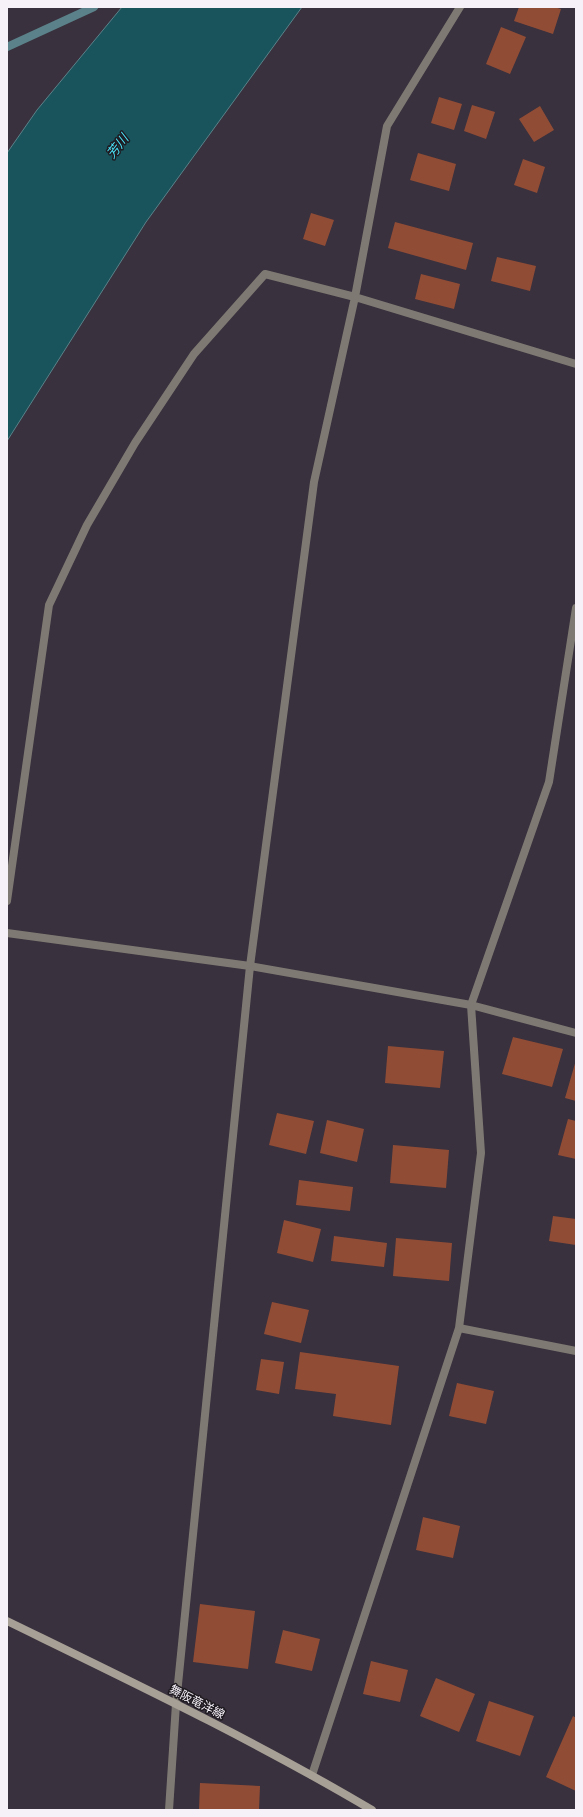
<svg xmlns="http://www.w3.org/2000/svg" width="583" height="1817" font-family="'PT Sans Narrow','Noto Sans JP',sans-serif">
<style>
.water{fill:#19535b;stroke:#5b828a}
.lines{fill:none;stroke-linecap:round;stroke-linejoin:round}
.stream{stroke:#5b828a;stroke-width:8}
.building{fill:#914c36}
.minor{stroke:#7e7a73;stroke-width:8}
.secondary{stroke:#a7a096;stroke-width:8}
.labels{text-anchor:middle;stroke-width:3;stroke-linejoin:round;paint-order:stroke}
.street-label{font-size:12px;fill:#f6f1f9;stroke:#1e1a20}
.water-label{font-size:13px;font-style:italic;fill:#49e5fa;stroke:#1e1a20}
</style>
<rect width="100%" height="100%" fill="#39313d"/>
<!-- water -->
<path class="water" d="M122,7H302L146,222L7,441V153L37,110Z"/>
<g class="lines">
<!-- stream -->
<path class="stream" d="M7,47L94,7"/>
</g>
<!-- building -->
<path class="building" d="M519,7H554L561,9L553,34L514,21Z
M501,27L526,37L510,74L486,64Z
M439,97L462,104L454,130L431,123Z
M472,105L495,112L486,139L464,131Z
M540,106L554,130L534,142L519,119Z
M418,153L456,164L449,191L410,180Z
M523,159L545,167L537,193L514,185Z
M311,213L334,220L325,246L303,239Z
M395,222L473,243L466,270L388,248Z
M497,257L536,266L530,291L491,281Z
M421,274L460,284L454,309L415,299Z
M513,1037L563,1049L552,1087L502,1074Z
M388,1046L444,1051L440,1088L385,1083Z
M576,1060V1101L565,1098Z
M277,1113L314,1121L306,1154L269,1145Z
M568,1119L576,1121V1159L558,1155Z
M327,1120L364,1129L357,1162L320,1153Z
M393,1145L449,1150L446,1188L390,1183Z
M299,1180L353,1187L350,1211L296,1205Z
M553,1216L576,1219V1245L549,1241Z
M284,1220L321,1229L313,1262L277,1253Z
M334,1236L387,1243L384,1267L331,1261Z
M396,1238L452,1243L449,1281L393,1276Z
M272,1302L309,1310L301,1343L264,1334Z
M300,1352L399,1366L391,1425L333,1416L336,1394L295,1389Z
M261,1359L284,1362L279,1394L256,1390Z
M457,1383L494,1391L486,1424L449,1416Z
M423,1517L460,1526L453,1558L416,1550Z
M200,1604L255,1611L248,1669L193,1662Z
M283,1630L320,1639L312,1671L275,1663Z
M371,1661L408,1670L400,1702L363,1694Z
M436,1678L475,1694L459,1732L420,1716Z
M489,1701L534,1716L520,1756L476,1741Z
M573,1716L576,1718V1791L546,1777Z
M200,1783L260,1786L259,1810H199Z"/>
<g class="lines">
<!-- minor -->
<path class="minor" d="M7,901L49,605L87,525L135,443L194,354L265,274L355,297L576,364
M7,933L250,966L471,1005L576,1033
M459,1328L576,1351
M312,1775L459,1328L481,1153L471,1005L549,782L576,608
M169,1810L176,1704L250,966L314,482L355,297L387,126L460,7"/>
<!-- secondary -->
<path class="secondary" d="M7,1621C130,1681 254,1740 372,1810"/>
</g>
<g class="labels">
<!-- street labels -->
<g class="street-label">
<text transform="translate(197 1702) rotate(27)" y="4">舞阪竜洋線</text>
</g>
<!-- water labels -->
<g class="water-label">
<text transform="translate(117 146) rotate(-52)" y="5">芳川</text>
</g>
</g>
<!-- border -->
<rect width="583" height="1817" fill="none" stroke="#f6f1f9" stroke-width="16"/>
</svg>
